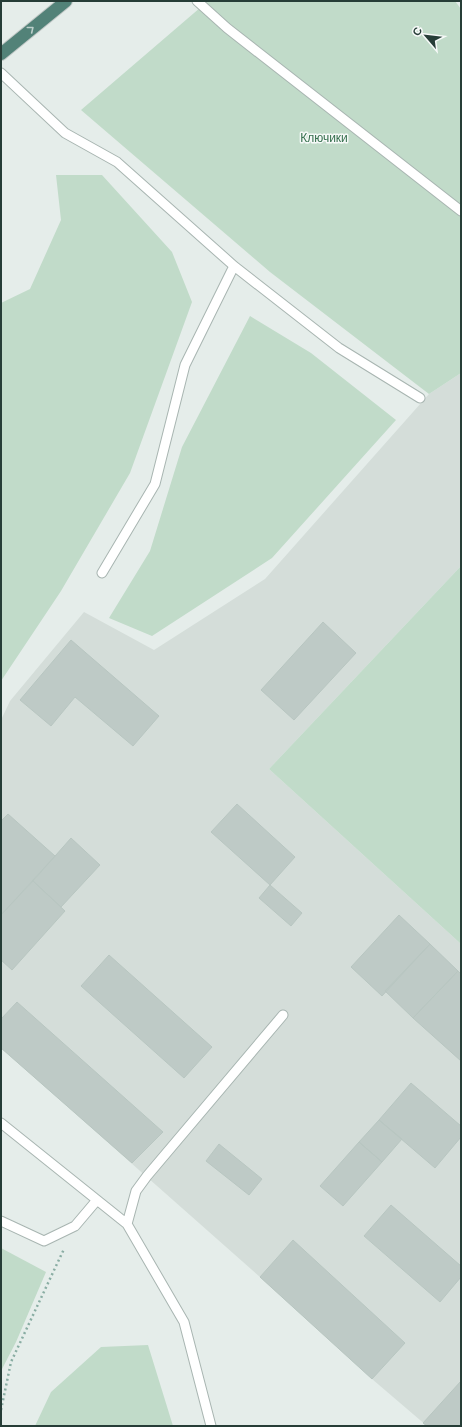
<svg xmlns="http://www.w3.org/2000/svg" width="462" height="1427" font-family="Barlow,sans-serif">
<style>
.built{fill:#d4ddd9}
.green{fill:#c1dbc9}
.building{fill:#becac6;stroke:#b8c6c1}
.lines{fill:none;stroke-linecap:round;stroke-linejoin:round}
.service-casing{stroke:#a8b5b1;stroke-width:11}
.trunk-casing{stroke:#c2c9c7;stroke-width:14}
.path{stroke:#89ada3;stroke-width:2.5;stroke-dasharray:2 3;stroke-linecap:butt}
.service{stroke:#fff;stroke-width:9}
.trunk{stroke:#528278;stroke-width:12}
.oneway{stroke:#bdcfcb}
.labels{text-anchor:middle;stroke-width:3;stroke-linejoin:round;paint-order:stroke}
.park-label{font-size:12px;fill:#356f4d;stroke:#f6f9f8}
</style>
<rect width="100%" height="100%" fill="#e5edea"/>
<!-- built -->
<path class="built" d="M461,373V566L269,769L461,944V1426H427L372,1379L260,1277L1,1048V720L10,701L84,612L154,650L265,579L429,394Z"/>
<!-- green -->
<path class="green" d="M208,1H455L461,9V373L429,394L270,272L81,110Z
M56,175H102L172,252L192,302L130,473L61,591L1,681V303L30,289L61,220Z
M250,316L311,353L396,420L272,558L152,636L109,618L150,551L182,447Z
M461,566V944L269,769Z
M1,1248L46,1272L16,1342L1,1371Z
M148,1345L173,1426H35L51,1392L101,1347Z"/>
<!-- building -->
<path class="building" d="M323,622L356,653L294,720L261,690Z
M71,640L159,716L133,746L75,697L51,726L20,700Z
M237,804L295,857L270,885L211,832Z
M8,814L55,856L1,915V821Z
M71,838L100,865L61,907L33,881Z
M33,881L65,911L12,970L1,960V915Z
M270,885L302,913L291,926L259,898Z
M399,915L430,944L382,996L351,967Z
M430,944L458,971L413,1018L385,991Z
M109,955L212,1047L184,1078L81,986Z
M458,971L461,974V1061L413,1018Z
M17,1002L163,1132L132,1163L1,1048V1019Z
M411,1083L461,1126V1137L435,1168L379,1120Z
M379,1120L402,1139L382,1162L359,1142Z
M359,1142L382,1162L343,1206L320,1186Z
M219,1144L262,1179L249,1195L206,1161Z
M391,1205L461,1266V1277L440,1302L364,1236Z
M293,1240L405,1343L372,1379L260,1277Z
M461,1381V1426H427L423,1423Z"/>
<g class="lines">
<defs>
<path id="service" d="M197,1L227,28L461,211
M1,73L65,133L117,162L234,266L339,348L420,398
M102,573L155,484L185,365L234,266
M1,1123L127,1224L184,1322L211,1426
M1,1221L44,1241L75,1226L97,1200
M127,1224L136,1191L147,1176L283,1015"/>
<path id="trunk" d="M1,54L66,1"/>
</defs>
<!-- service casing -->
<use href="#service" class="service-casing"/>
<!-- trunk casing -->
<use href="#trunk" class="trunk-casing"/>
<!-- path -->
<path class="path" d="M1,1410L11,1362L64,1249"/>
<!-- service -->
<use href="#service" class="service"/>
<!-- trunk -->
<use href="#trunk" class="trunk"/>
</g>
<!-- one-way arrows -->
<defs><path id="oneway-chevron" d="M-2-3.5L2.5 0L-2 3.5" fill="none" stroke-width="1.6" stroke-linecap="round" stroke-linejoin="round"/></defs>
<use class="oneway" href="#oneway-chevron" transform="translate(31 29) rotate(-39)"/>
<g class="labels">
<!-- park labels -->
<g class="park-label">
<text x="324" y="142">Ключики</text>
</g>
</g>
<!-- border -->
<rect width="462" height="1427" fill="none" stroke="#263d37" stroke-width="4"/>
<!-- north arrow -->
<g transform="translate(426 36) rotate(298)" stroke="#f6f9f8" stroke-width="3" paint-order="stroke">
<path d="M0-3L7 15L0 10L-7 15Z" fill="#263d37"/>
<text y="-6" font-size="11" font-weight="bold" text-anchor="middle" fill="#263d37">С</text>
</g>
</svg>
